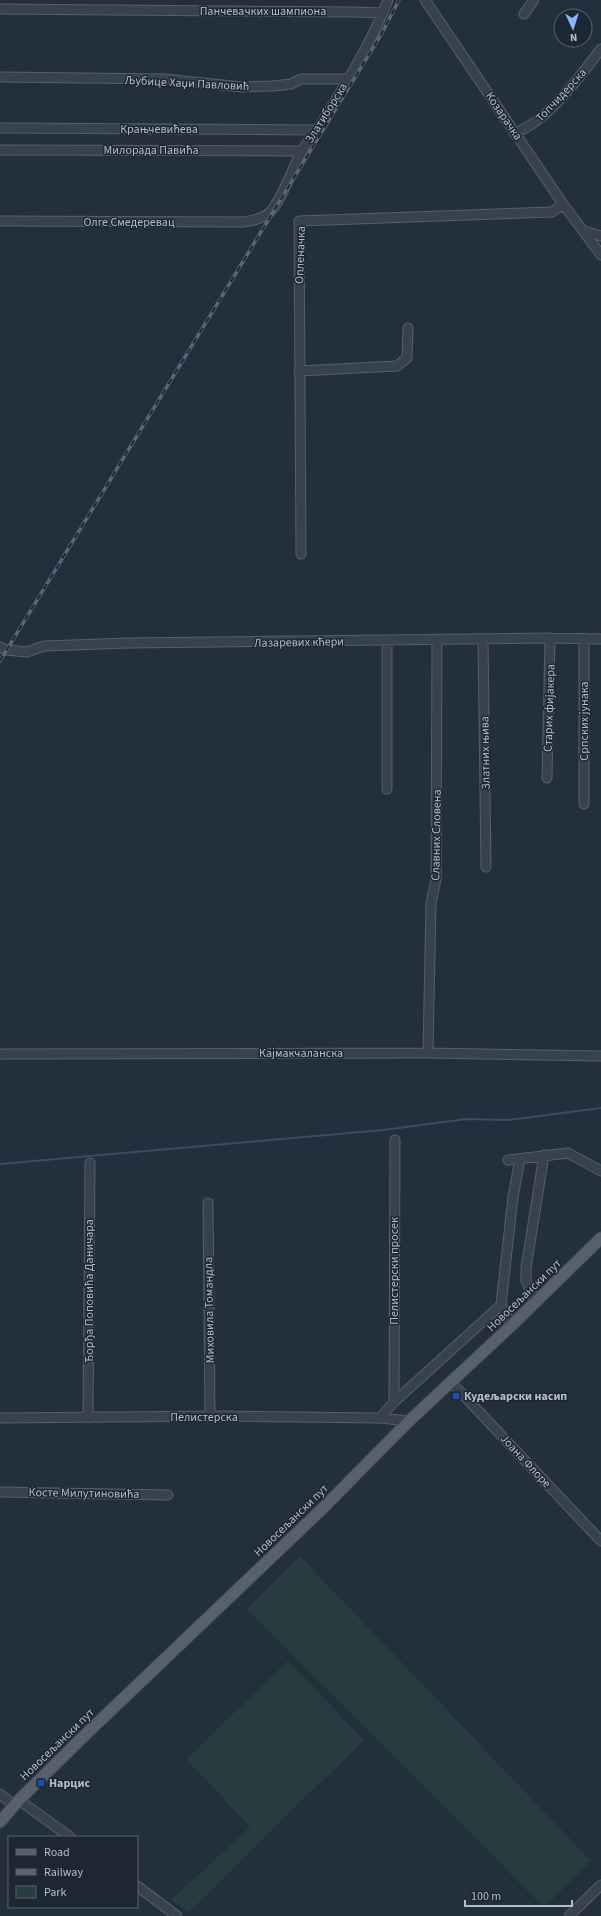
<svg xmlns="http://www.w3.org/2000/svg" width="601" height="1916" font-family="'Source Sans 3',sans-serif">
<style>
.green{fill:#263c3f}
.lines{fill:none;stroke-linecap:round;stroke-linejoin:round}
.stream{stroke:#394c67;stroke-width:2}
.minor-casing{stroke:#565f6c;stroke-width:11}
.major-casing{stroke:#414a57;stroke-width:13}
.minor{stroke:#38414e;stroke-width:9}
.major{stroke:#56606e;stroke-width:11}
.rail-casing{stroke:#5a6575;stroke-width:3.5}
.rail{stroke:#1d2633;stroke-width:2;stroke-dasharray:6;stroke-linecap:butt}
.transit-dot{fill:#1a4fb4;stroke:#1d2633;stroke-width:1.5}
.labels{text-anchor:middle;stroke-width:3;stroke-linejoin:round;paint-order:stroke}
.street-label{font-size:12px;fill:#b4bcc9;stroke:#1d2633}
.poi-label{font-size:12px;font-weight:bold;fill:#b4bcc9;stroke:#1d2633;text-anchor:start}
</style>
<rect width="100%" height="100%" fill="#242f3e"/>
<!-- green -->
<path class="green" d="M300,1556L591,1861L544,1907L247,1609Z
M288,1661L364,1740L189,1912L171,1900L250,1827L186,1759Z"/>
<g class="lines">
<!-- stream -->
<path class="stream" d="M0,1164L383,1130L467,1119L508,1120L601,1108"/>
<defs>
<path id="minor" d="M425,0L563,204L601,255
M0,9L352,12L383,13
M524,14L534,0
M0,77L164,79L242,87L273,86L291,84L301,79H348
M0,128L317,130
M514,133C548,122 580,76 601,49
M0,150L302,151
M0,221L243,222C251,221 262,219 269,213C282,201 292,168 302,151C306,143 313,137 318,129C343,89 371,44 388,0
M584,231L601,236
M299,371L397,366L407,358L408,328
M301,554L299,221L552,212L563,204
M483,639L486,867
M0,647L6,650L27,652L44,646L129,643L550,638L601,639
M547,778L550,638
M387,789V640
M584,804V638
M428,1053L431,904L436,879L437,640
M0,1054L428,1053L601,1056
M508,1160L568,1153L601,1171
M208,1203L210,1416
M536,1302L526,1281V1268L544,1155
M501,1305L513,1197L520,1159
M451,1382L601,1541
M394,1402L395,1140
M0,1418L222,1416L380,1418L409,1421
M88,1418L90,1163
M380,1418L394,1402L501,1305L512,1325
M0,1492L168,1495
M0,1794L14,1805
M19,1800L70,1837
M137,1886L177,1916
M569,1916L601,1885"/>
<path id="major" d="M0,1822L19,1800L87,1733L322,1509L409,1421L512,1325L601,1238"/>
</defs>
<!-- minor casing -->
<use href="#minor" class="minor-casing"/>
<!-- major casing -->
<use href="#major" class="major-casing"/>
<!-- minor -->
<use href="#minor" class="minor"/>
<!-- major -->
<use href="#major" class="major"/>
<defs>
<path id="rail" d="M0,661L382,33L399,0"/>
</defs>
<!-- rail casing -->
<use href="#rail" class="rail-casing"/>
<!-- rail -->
<use href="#rail" class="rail"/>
</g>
<!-- markers -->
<g class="transit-dot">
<rect x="452" y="1392" width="8" height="8" rx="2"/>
<rect x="37" y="1779" width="8" height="8" rx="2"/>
</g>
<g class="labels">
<!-- street labels -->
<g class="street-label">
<text x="263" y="15">Панчевачких шампиона</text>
<text transform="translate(187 83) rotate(3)" y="4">Љубице Хаџи Павловић</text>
<text transform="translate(561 95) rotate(-47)" y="4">Топчидерска</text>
<text transform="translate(326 113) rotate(-58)" y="4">Златиборска</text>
<text transform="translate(504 116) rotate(56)" y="4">Козарачка</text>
<text x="159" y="133">Крањчевићева</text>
<text x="151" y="154">Милорада Павића</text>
<text x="129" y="226">Олге Смедеревац</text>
<text transform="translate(300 255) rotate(-88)" y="4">Опленачка</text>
<text transform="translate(299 642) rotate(-1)" y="4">Лазаревих кћери</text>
<text transform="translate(549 708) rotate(-88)" y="4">Старих фијакера</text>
<text transform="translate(584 721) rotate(-90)" y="4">Српских јунака</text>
<text transform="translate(485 753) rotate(-91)" y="4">Златних њива</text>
<text transform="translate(436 835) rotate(-89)" y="4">Славних Словена</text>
<text x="301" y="1057">Кајмакчаланска</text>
<text transform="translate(394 1271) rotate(-90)" y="4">Пелистерски просек</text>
<text transform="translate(89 1291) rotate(-90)" y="4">Ђорђа Поповића Даничара</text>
<text transform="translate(524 1295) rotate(-44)" y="4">Новосељански пут</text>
<text transform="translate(209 1310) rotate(-91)" y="4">Миховила Томандла</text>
<text x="204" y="1421">Пелистерска</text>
<text transform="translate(526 1461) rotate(47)" y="4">Јоана Флоре</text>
<text transform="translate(84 1493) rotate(1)" y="4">Косте Милутиновића</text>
<text transform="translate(291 1520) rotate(-44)" y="4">Новосељански пут</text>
<text transform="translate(57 1744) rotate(-44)" y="4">Новосељански пут</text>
</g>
<!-- poi labels -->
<g class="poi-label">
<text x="464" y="1400">Кудељарски насип</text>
<text x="49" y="1787">Нарцис</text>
</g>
</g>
<!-- legend -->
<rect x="8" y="1836" width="130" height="72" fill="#1d2633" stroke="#59626f"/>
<rect x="16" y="1849" width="20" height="6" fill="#56606e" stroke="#59626f"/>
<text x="44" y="1856" font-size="12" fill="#b4bcc9">Road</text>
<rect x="16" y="1869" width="20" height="6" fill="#5a6575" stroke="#59626f"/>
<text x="44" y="1876" font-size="12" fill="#b4bcc9">Railway</text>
<rect x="16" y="1886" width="20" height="12" fill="#263c3f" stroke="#59626f"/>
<text x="44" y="1896" font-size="12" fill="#b4bcc9">Park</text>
<!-- north arrow -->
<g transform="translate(573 28) rotate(176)"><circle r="19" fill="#1d2633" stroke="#59626f"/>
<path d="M0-3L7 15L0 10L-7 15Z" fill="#8ab4f8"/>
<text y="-6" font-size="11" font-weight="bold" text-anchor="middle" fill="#b4bcc9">N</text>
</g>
<!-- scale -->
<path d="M465 1900v6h107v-6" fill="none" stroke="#b4bcc9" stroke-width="2"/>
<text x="471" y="1900" font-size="12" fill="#b4bcc9" stroke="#1d2633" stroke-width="3" paint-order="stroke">100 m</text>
</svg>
